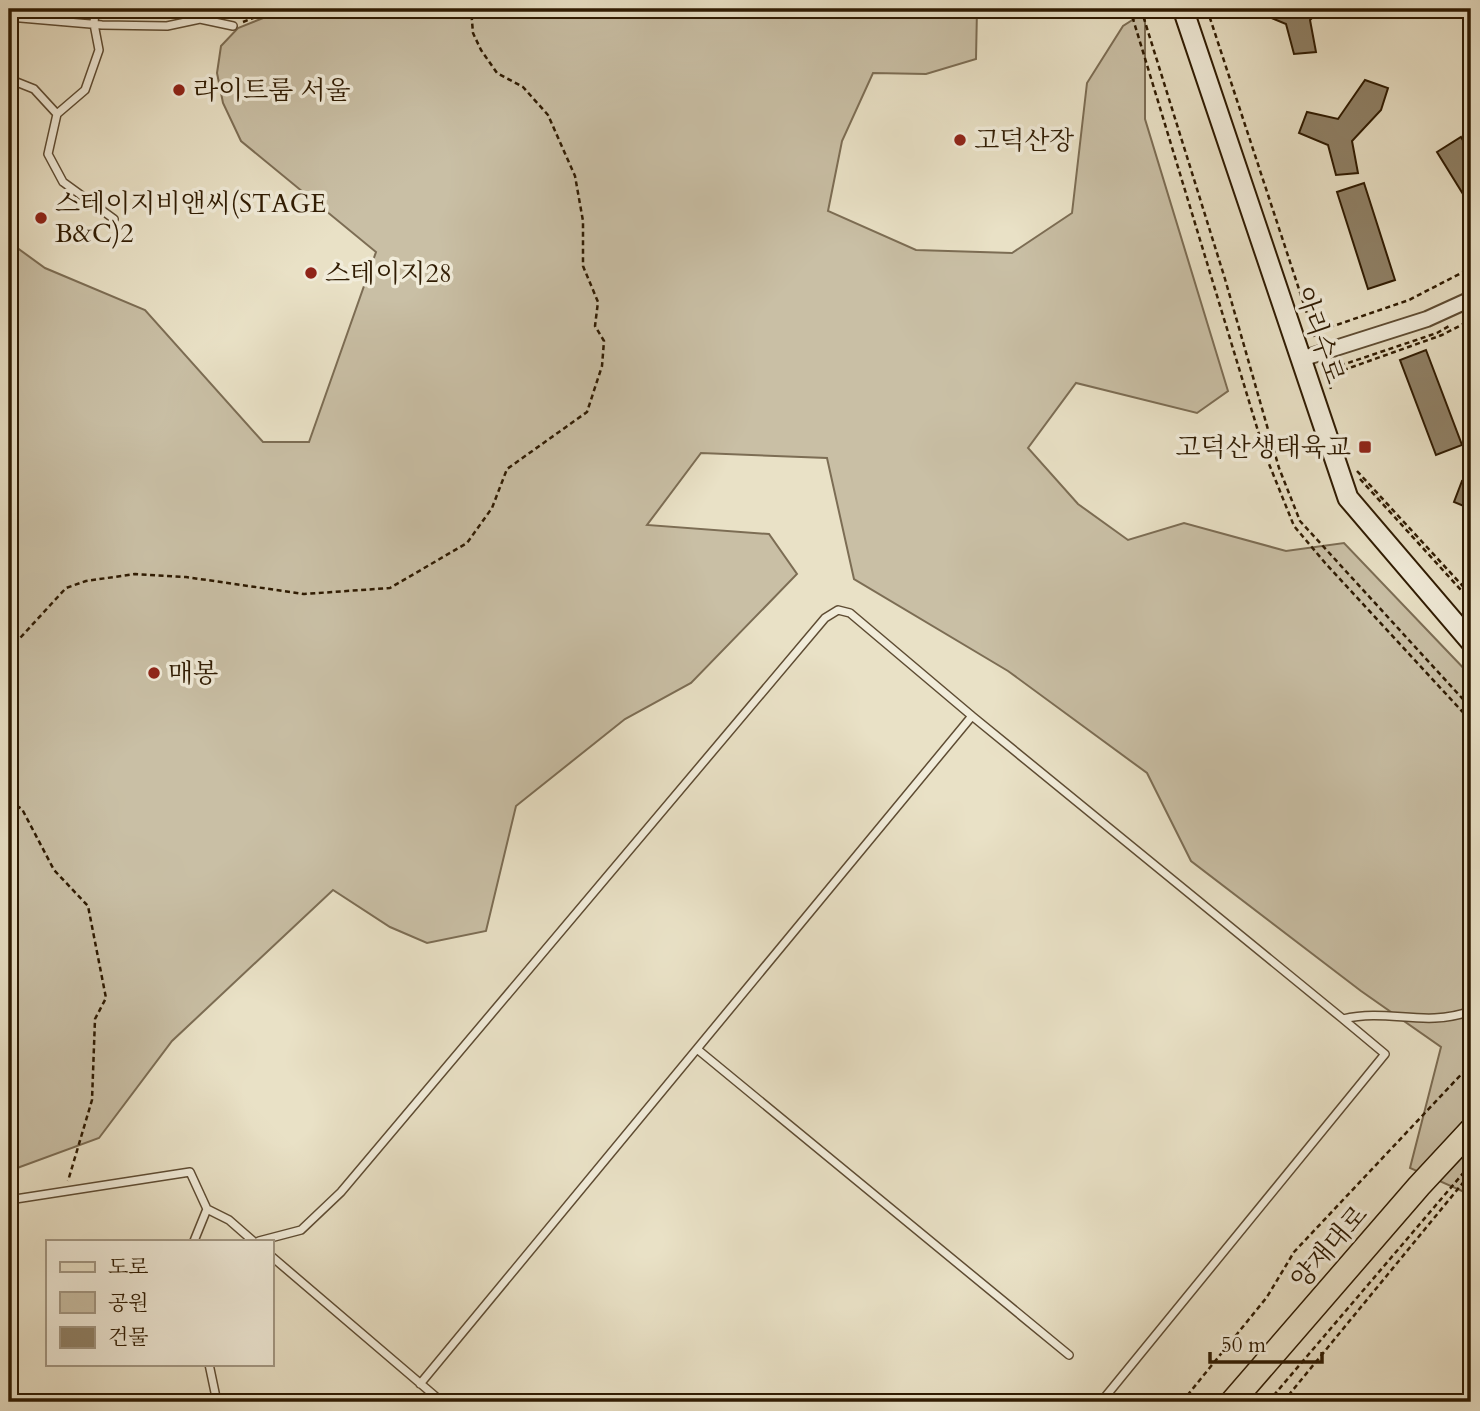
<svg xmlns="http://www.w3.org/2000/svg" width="1480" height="1411" font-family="Cardo,'Noto Serif KR',serif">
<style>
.green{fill:#c9bfa5;stroke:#7c6d54;stroke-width:2}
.building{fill:#908268;stroke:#2f1b02;stroke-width:2}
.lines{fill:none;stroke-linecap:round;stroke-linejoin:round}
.lane-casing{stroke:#5e4c33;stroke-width:10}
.street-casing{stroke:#5e4c33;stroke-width:18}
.secondary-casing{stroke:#2f1b02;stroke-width:23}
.primary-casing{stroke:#2f1b02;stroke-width:26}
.path{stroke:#2f1b02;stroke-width:2.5;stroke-dasharray:5 3.5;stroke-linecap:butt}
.lane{stroke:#f1ecda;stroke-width:7}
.street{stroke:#f1ecda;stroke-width:14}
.secondary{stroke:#f1ecda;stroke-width:19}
.primary{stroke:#e9e1c6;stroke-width:23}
.poi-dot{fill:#8f2418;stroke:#f1ecda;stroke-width:2.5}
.labels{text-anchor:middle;stroke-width:7;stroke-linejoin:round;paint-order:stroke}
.poi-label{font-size:26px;fill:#2f1b02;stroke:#f1ecda;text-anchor:start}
.street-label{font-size:26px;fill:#2f1b02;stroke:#f1ecda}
</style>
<rect width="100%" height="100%" fill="#e9e1c6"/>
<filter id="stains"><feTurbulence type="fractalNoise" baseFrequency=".00286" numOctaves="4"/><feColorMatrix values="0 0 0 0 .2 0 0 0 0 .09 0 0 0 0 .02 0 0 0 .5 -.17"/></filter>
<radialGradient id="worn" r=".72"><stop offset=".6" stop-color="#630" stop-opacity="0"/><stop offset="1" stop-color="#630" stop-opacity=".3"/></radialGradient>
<!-- green -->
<path class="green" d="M286,9H977L976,59L926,74L873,73L842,141L828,211L916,250L1012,253L1072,213L1087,83L1123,26L1145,12V119L1228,391L1197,413L1076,383L1028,448L1078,504L1128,540L1184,523L1286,551L1344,543L1471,676V1195L1410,1168L1441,1047L1361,991L1191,861L1147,773L1008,671L854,579L827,458L701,453L647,525L769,534L797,574L691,683L625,719L516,806L486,931L427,943L390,927L333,890L172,1041L99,1138L9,1171V242L45,268L145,310L263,442H309L376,252L241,141L223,103L217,73L221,46L238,28Z"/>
<!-- building -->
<path class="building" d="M1258,9H1321L1310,20L1316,52L1294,54L1286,24L1257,12Z
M1365,80L1388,88L1381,110L1352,141L1358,173L1336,175L1328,145L1299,133L1307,112L1338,119Z
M1461,137L1471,154V207L1437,152Z
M1364,183L1395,280L1368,289L1337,192Z
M1426,350L1462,445L1436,455L1400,360Z
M1462,481L1471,484V509L1454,502Z"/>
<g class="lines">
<defs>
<path id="lane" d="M95,9L94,24L99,50L85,90L57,114L48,154L63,182L114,219
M9,17L102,25L167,26L200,19L233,26
M9,79L34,89L57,114
M697,1049L1069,1355
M9,1200L190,1172L207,1209L194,1241
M207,1209L229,1220L253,1241
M259,1241L301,1230L341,1192L825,618L838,610L850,613L972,716
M271,1256L442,1402
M209,1364L217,1402
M420,1384L972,716L1343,1019C1389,1008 1424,1028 1471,1011
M1101,1402L1385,1054L1343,1019"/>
<path id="street" d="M1301,359L1427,319L1471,299"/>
<path id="secondary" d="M1183,9L1348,498L1471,642"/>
<path id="primary" d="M1232,1402L1419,1186L1471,1130"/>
</defs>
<!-- lane casing -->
<use href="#lane" class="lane-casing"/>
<!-- street casing -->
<use href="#street" class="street-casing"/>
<!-- secondary casing -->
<use href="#secondary" class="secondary-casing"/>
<!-- primary casing -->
<use href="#primary" class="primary-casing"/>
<!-- path -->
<path class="path" d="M1130,9L1265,454L1294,526L1326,564L1471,721
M1141,9L1225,279L1279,468L1300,521L1471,708
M1207,9L1315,338
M243,22L276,9
M1313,333L1409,300L1471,268
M1324,368L1332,392
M1324,371L1437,333L1449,326
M1327,376L1442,335L1471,320
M1357,471L1471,595
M1360,479L1471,601
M9,650L66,588L86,581L135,574L186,577L304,594L390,588L467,543L492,508L507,469L587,412L602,366L604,341L595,326L598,302L583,266V221L575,176L548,115L523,87L497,73L481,50L473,33L471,9
M9,801L22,809L54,870L88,906L106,998L95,1019L92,1100L68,1181
M1182,1402L1267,1297L1294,1252L1471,1064
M1268,1402L1471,1164
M1283,1402L1471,1173"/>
<!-- lane -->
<use href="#lane" class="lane"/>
<!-- street -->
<use href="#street" class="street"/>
<!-- secondary -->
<use href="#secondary" class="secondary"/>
<!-- primary -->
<use href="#primary" class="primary"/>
</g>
<!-- markers -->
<g class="poi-dot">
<circle cx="179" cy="90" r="7"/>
<circle cx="960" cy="140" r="7"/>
<circle cx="41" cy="218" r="7"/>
<circle cx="311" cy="273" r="7"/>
<rect x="1358" y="440" width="14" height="14" rx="3.5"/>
<circle cx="154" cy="673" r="7"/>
</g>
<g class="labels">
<!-- poi labels -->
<g class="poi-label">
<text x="193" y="99">라이트룸 서울</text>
<text x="974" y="149">고덕산장</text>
<text x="55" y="212">스테이지비앤씨(STAGE<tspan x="55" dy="30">B&amp;C)2</tspan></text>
<text x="325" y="282">스테이지28</text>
<text x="1351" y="456" text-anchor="end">고덕산생태육교</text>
<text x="168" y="682">매봉</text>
</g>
<!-- street labels -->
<g class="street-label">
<text transform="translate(1320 335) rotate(71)" y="9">아리수로</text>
<text transform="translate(1329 1247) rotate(-49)" y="9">양재대로</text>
</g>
</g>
<!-- margin -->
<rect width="1480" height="1411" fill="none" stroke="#e9e1c6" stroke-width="35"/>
<rect x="10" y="10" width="1459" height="1390" fill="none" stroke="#2f1b02" stroke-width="3.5"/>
<rect x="18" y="18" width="1445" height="1376" fill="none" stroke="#2f1b02" stroke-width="2"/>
<!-- legend -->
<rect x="46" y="1240" width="228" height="126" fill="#f1ecda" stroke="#a39884" stroke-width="2"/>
<rect x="60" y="1262" width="35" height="10" fill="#e9e1c6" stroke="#a39884" stroke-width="2"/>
<text x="108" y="1274" font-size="21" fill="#2f1b02">도로</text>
<rect x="60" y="1292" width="35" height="21" fill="#c9bfa5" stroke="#a39884" stroke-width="2"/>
<text x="108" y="1310" font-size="21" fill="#2f1b02">공원</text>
<rect x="60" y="1327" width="35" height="21" fill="#908268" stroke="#a39884" stroke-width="2"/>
<text x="108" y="1344" font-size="21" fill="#2f1b02">건물</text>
<!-- scale -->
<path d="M1210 1352v10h112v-10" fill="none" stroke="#2f1b02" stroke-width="3.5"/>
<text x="1221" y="1352" font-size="21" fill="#2f1b02" stroke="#f1ecda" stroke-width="5" paint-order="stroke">50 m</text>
<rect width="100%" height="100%" filter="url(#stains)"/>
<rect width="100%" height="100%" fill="url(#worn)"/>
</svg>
